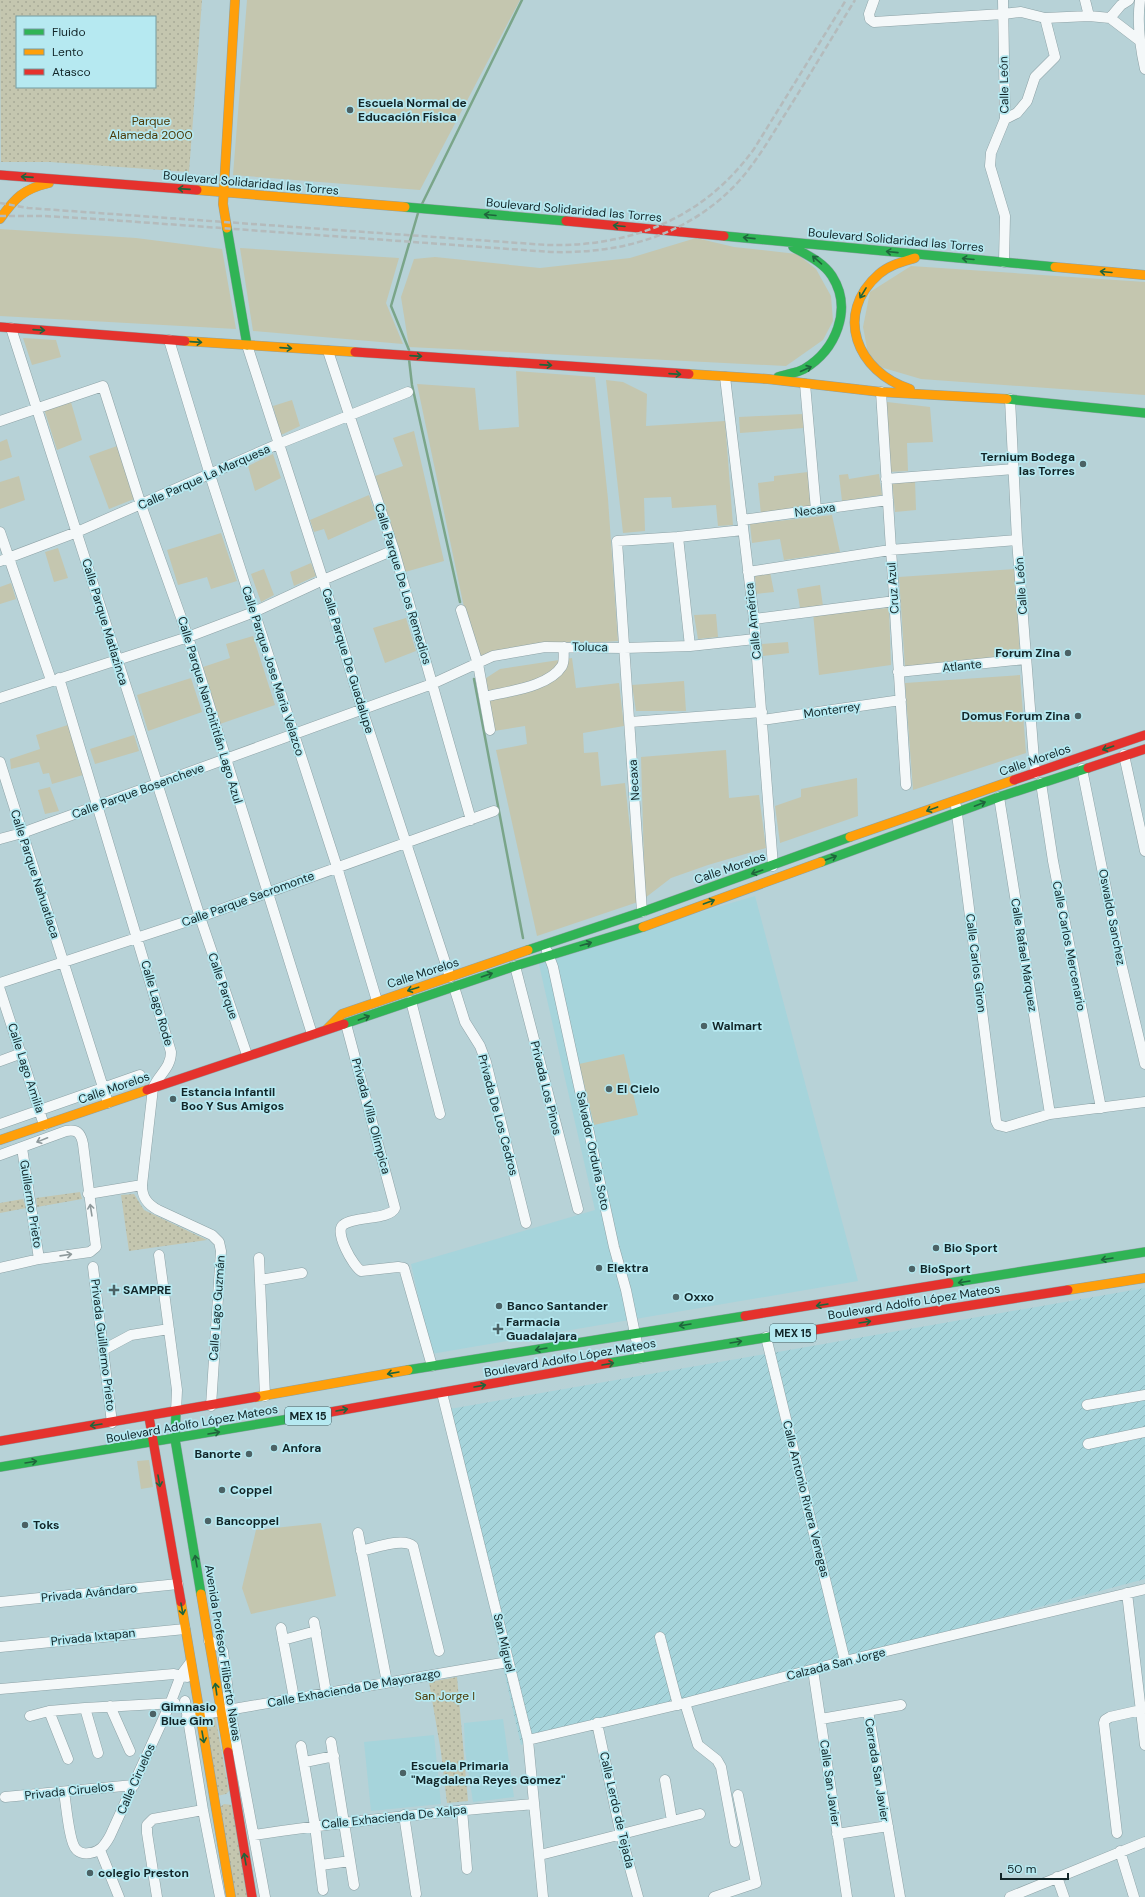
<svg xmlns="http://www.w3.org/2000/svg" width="1145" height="1897" font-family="'DM Sans',sans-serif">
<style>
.built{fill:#a6d4db}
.industrial{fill:url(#industrial-furrows)}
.green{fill:#c4c6af}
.park{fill:url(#park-dots);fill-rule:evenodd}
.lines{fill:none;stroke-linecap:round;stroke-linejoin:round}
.stream{stroke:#7aa589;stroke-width:2.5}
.street-casing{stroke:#8da2a6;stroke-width:11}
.fast-casing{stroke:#8da2a6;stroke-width:10}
.slow-casing{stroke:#8da2a6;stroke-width:10}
.jam-casing{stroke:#8da2a6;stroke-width:10}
.street{stroke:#f4f8f9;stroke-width:10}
.fast{stroke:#30b455;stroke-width:9}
.slow{stroke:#ff9f0a;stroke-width:9}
.jam{stroke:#e5322d;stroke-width:9}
.rail{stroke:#b4bbbc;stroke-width:2.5;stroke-dasharray:6 3;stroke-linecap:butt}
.oneway{stroke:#1f653c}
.oneway2{stroke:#8e999b}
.poi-dot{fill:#4b6265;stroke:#b6e9f1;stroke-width:1.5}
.labels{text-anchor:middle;stroke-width:3.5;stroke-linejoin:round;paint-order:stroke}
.shield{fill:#b6e9f1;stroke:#426064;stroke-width:1}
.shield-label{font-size:11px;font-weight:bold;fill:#112528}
.street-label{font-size:12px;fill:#112528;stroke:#b6e9f1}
.poi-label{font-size:12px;font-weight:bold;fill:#112528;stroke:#b6e9f1;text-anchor:start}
.park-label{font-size:12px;fill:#4b3a07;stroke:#b6e9f1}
</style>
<defs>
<pattern id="industrial-furrows" width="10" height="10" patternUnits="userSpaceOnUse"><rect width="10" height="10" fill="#a6d4db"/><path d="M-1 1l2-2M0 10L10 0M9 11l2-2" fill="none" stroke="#8eb6bc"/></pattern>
<pattern id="park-dots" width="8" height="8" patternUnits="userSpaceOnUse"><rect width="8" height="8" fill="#c4c6af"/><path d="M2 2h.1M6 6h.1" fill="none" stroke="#a7aa97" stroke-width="1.8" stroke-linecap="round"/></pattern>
</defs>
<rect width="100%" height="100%" fill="#b7d2d7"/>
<!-- built -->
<path class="built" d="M755,896L858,1281L431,1354L411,1264L595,1210L538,960Z
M503,1719L514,1797L473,1802L465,1750L464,1723Z
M434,1735L441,1804L371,1811L364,1742Z"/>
<!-- industrial -->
<path class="industrial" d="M1145,1288V1579L521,1745L444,1410Z"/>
<!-- green -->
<path class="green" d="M247,0H520L420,190L233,175Z
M0,229L136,238L222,249L236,329L0,316Z
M696,238L734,247L797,254L816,269L831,296L833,321L823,340L786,366L409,347L401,297L414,259L435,257L540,268L630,258Z
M240,248L399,258L386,303L403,344L253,331Z
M911,266L1145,282V395L921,379L870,364L863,327L870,292Z
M23,338L56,340L61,357L32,365Z
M516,371L595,377L608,499L618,641L570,644L505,652L477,669L417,384L475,388L479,430L519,427Z
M606,380L623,382L647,394L646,426L725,421L733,525L718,526L716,505L672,508L671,497L644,498L645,531L623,533Z
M70,399L82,440L57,450L44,409Z
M292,400L300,426L281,435L273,406Z
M887,402L930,407L933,442L907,443L908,471L888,472Z
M803,414L804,428L740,433L739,417Z
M414,431L444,561L405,572L375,476L403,466L393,438Z
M7,439L12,457L0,461V442Z
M117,446L134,499L109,509L89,456Z
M273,454L281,478L255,491L248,466Z
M808,472L811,509L761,515L758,483L774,481V476Z
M848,474L849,479L879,474L882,495L842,501L839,475Z
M19,476L25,500L0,509V482Z
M915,480L916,510L895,512L892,482Z
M369,495L377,518L328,540L324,529L314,532L310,520Z
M832,515L840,552L784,560L780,539L752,543L750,524Z
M221,533L237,581L211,589L207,577L178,585L167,550Z
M58,548L68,578L54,582L45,552Z
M311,563L316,576L294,586L290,572Z
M264,569L274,595L261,602L251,574Z
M1015,569L1020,654L905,667L899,577Z
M770,572L774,592L756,594L755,574Z
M11,583L16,599L0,604V587Z
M820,585L823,606L800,608L797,589Z
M889,608L891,665L819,675L813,613Z
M716,614L718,637L698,639L694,615Z
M406,618L416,651L385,663L373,628Z
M253,636L275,705L220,724L203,667L230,658L226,644Z
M788,642L789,653L763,656L762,644Z
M572,658L576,688L619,683L624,726L583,733L584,753L598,752L601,786L625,783L638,902L537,936L496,750L527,744L525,726L494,731L480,682L500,669Z
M1020,675L1026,753L913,790L905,683Z
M191,678L202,712L148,731L137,695Z
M684,681L686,711H636L632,685Z
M68,725L83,775L52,784L49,773L43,774L39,762L11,769L10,759L40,749L36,735Z
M134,735L139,751L95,764L90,749Z
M726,750L729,798L759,795L766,848L708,865L671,878L645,898L641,757Z
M857,778L858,816L780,843L775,806L801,797V789Z
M50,787L59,811L45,814L38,790Z
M624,1054L638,1115L594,1125L579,1064Z
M149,1460L153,1487L141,1489L137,1461Z
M321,1523L336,1596L251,1614L242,1588L256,1530Z"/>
<!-- park -->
<path class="park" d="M0,0H202L189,172L50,162H1ZM17,17H155V87H17Z
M80,1192L82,1199L37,1207L36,1198Z
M134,1194L144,1210L207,1240L129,1251L121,1195Z
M23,1199L26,1208L0,1213V1203Z
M457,1677L468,1801L447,1803L441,1752L429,1682Z
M215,1716L229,1791L226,1794L217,1796L202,1719Z
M224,1804L232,1805L248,1897H235L219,1808Z"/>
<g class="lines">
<!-- stream -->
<path class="stream" d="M422,204L522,0
M409,350L391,306L418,213
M409,359L412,385L460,602
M474,679L523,938"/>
<defs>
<path id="street" d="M874,0L869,14L870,19L874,22L1003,14L1021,12L1045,18L1055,57L1035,77L1027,101L1017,113L1005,119
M1003,0L1005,119L991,153L990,166L1005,216L1004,262
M1085,0L1089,16L1110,18L1140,41
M1140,0C1137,23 1140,47 1145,69
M1045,18L1089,16
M1110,18L1121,5L1129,0
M11,328L200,917L247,1055
M169,340L210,475L337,867L377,1001
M247,345L323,580L362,709L450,977
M328,351L394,550L471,820
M725,377L754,619L773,866
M805,384L816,510
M881,392L906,785
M1010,399L1017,540L1035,773
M0,421L103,386L141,505L188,637L312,1034
M886,479L1014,469
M742,520L888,500
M0,532L51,680
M678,537L690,646
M0,561L77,532L278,444L408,392
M748,572L890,550L1017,540
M461,610L478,664L490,730
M754,619L895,601
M898,672L1026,659
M59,678L171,1052C171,1068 159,1074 153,1088L142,1185C142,1197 147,1204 158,1210L212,1235L219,1242L221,1251L211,1406
M485,697C508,691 549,687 562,666C565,661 563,653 564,647
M0,698L188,637L254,612L323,580L394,550
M762,720L901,700
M630,722L762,712
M1124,755L1145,851
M0,762L108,1103
M1082,769L1121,963L1145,1064
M1041,783L1053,861L1101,1108
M999,797L1050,1114
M956,806L996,1121L998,1125L1006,1127L1050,1114L1145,1102
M0,839L22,833L432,684L493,656L545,647L624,648L690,646L755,639
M642,912L617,541L678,537L743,530
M547,951L553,967L614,1247L626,1290L640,1358
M515,966L578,1209
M0,983L200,917L494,811
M454,987L465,1022L480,1046L486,1062L526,1223
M0,990L44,1125
M411,1001L440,1114
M346,1024L395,1208C390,1220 354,1216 343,1225C334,1232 353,1266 361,1271L398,1267L404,1268L432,1366
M0,1061L22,1053
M0,1124L140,1075
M22,1148L39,1259
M0,1155L66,1131C77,1129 81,1133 83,1144L96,1247L90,1252L39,1259L0,1268
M88,1194L142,1185
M159,1255L177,1390L176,1412
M259,1258L265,1396
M93,1267L112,1423
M260,1280L302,1273
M766,1337L845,1661
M103,1350L131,1335L169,1329
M442,1393L528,1740L543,1897
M1087,1405L1145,1395
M1088,1444L1145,1432
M358,1533L387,1682
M361,1551C374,1548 403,1537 413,1546L439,1651
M1127,1593L1145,1745
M0,1602L178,1584
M314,1622L326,1692
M281,1628L294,1698
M660,1637L678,1705
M283,1640L316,1631
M209,1641L217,1644L223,1651L230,1709L265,1897
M0,1647L185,1629
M813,1670L847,1897
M0,1689L174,1674L187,1677
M185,1701L203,1810L220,1897
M685,1703L698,1745L717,1760L721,1767L735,1842
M110,1706L130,1751
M85,1708L98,1753
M49,1711L68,1759
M868,1711L900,1897
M30,1716L49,1711L85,1708L175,1703
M187,1717L508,1662
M821,1719L901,1705
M597,1723L621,1835L638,1897
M528,1740L685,1703L845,1661L1145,1589
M331,1742L354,1885
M301,1746L315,1826L323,1890
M305,1762L334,1756
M665,1780L672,1821
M64,1792C66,1803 69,1842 76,1849C79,1853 85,1854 90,1853C100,1852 105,1845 110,1836L170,1704L181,1675L190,1663
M5,1797L134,1785
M462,1810L467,1869
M404,1815L416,1894
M1117,1833L1104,1723L1105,1720L1110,1717L1141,1710
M837,1834L888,1826
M254,1835C347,1821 440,1812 534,1804
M100,1850L119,1897
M1120,1851L1134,1897
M540,1855L700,1814
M321,1865L350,1861
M1057,1877L1064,1897
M157,1897L147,1833V1825L153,1819L203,1810
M714,1897L756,1883L738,1795
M1010,1897L1145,1842"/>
<path id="fast" d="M405,207L566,221
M227,228L247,345
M724,236L1055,267
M778,377C786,374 797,373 804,369C836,350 853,309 832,276C823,262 807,255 793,247
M1007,399L1145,413
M821,862L999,797L1088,768
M528,950L642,912L850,837
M344,1024L515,966L643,927
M949,1283L1145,1252
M609,1363L782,1335
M408,1370L745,1316
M176,1412L175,1439L201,1594
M0,1467L325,1413"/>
<path id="slow" d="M197,190L405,207
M0,219C15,198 23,189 49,183
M227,228L223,204L235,0
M1055,267L1145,275
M185,341L355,352
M689,374L768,379L881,392L1007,399
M910,389C857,372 833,314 879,274C889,265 902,262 915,258
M850,837L1014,780
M643,927L821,862
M327,1029L342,1014L528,950
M0,1140L147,1090
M1068,1290L1145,1278
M256,1397L408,1370
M201,1594L228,1752
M181,1602L231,1897"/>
<path id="jam" d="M0,175L197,190
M566,221L724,236
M0,327L185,341
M355,352L689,374
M1088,768L1145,749
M1014,780L1145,735
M147,1090L344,1024
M745,1316L949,1283
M782,1335L1068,1290
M325,1413L609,1363
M149,1417L181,1602
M0,1441L256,1397
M228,1752L252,1897"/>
</defs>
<!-- street casing -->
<use href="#street" class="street-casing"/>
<!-- fast casing -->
<use href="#fast" class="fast-casing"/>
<!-- slow casing -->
<use href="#slow" class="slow-casing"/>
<!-- jam casing -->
<use href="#jam" class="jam-casing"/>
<!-- street -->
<use href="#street" class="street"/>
<!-- fast -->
<use href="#fast" class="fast"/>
<!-- slow -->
<use href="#slow" class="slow"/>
<!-- jam -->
<use href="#jam" class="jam"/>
<!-- rail -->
<path class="rail" d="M0,203L28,208L547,245C631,247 703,219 754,149L846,0
M0,216H43L97,219L551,252C622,254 690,235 739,181C757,161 770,138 784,116C808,78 831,39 855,0"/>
</g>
<!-- one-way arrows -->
<defs><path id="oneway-shaft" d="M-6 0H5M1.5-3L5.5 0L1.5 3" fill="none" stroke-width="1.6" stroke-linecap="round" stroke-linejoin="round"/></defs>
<g class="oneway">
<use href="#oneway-shaft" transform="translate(27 177) rotate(-176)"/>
<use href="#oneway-shaft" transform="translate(184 189) rotate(-176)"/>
<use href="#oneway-shaft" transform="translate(490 215) rotate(-175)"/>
<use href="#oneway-shaft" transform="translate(619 226) rotate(-175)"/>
<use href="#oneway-shaft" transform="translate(749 238) rotate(-174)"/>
<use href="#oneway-shaft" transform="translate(892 252) rotate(-174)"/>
<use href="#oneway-shaft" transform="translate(968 259) rotate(-175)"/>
<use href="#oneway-shaft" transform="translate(817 260) rotate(-139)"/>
<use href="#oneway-shaft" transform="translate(1106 272) rotate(-175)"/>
<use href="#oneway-shaft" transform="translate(863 293) rotate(121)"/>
<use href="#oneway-shaft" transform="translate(39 330) rotate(4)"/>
<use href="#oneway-shaft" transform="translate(196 342) rotate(4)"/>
<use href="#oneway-shaft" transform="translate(286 348) rotate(4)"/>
<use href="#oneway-shaft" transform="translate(416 356) rotate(4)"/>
<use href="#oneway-shaft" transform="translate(546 365) rotate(4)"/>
<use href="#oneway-shaft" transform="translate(806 369) rotate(-24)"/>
<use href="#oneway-shaft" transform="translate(675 374) rotate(4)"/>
<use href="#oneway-shaft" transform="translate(1108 748) rotate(161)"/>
<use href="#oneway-shaft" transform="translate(980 804) rotate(-21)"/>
<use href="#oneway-shaft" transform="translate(932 809) rotate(160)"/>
<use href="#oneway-shaft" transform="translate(831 858) rotate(-20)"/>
<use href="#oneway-shaft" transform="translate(757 872) rotate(161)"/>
<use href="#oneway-shaft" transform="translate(709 902) rotate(-20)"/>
<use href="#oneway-shaft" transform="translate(586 944) rotate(-16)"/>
<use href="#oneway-shaft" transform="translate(487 975) rotate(-19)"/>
<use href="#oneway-shaft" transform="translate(413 989) rotate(162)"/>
<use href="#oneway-shaft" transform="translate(364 1018) rotate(-20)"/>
<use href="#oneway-shaft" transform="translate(1107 1259) rotate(171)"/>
<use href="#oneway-shaft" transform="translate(964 1282) rotate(171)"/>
<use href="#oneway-shaft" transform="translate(822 1305) rotate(171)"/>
<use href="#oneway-shaft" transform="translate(865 1322) rotate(-9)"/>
<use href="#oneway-shaft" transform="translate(685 1325) rotate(171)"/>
<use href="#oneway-shaft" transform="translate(736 1342) rotate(-9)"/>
<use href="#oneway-shaft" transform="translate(541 1349) rotate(170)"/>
<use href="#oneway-shaft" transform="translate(608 1364) rotate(-10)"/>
<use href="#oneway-shaft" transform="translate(393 1373) rotate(170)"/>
<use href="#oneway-shaft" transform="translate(480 1386) rotate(-10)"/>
<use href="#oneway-shaft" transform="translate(342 1410) rotate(-10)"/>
<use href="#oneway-shaft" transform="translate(96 1425) rotate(171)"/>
<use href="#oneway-shaft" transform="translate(214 1433) rotate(-10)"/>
<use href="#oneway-shaft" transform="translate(31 1462) rotate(-9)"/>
<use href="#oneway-shaft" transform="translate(159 1481) rotate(80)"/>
<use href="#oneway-shaft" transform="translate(196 1561) rotate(-100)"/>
<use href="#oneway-shaft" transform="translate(182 1609) rotate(80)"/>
<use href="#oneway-shaft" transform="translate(216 1689) rotate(-98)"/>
<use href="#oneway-shaft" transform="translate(203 1737) rotate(80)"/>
<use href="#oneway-shaft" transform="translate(245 1859) rotate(-100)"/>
</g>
<g class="oneway2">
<use href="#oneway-shaft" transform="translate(42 1140) rotate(158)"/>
<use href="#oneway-shaft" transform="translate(91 1210) rotate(-99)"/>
<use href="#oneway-shaft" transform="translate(66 1255) rotate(-8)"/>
</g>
<!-- markers -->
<g class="poi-dot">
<circle cx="350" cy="110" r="4"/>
<circle cx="1083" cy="464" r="4"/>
<circle cx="1068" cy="653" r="4"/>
<circle cx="1078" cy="716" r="4"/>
<circle cx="704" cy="1026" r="4"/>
<circle cx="609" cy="1089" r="4"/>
<circle cx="173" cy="1099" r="4"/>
<circle cx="936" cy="1248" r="4"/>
<circle cx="599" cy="1268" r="4"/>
<circle cx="912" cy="1269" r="4"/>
<path d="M112 1284h4v4h4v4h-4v4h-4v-4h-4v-4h4z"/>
<circle cx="676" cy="1297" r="4"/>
<circle cx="499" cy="1306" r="4"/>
<path d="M496 1323h4v4h4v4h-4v4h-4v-4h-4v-4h4z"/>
<circle cx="274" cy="1448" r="4"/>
<circle cx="249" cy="1454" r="4"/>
<circle cx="222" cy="1490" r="4"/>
<circle cx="208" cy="1521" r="4"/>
<circle cx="25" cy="1525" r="4"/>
<circle cx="153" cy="1714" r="4"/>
<circle cx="403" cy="1773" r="4"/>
<circle cx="90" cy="1873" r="4"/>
</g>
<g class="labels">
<!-- shield labels -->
<g class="shield">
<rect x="770" y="1324" width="46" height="18" rx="3"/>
<rect x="285" y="1407" width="46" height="18" rx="3"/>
</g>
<g class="shield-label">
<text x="793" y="1337">MEX 15</text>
<text x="308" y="1420">MEX 15</text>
</g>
<!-- street labels -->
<g class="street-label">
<text transform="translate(1004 85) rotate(-91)" y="4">Calle León</text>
<text transform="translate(251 183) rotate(5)" y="4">Boulevard Solidaridad las Torres</text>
<text transform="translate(574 210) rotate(5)" y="4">Boulevard Solidaridad las Torres</text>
<text transform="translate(896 240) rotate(5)" y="4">Boulevard Solidaridad las Torres</text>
<text transform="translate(204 477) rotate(-24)" y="4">Calle Parque La Marquesa</text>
<text transform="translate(815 510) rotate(-8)" y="4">Necaxa</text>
<text transform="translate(403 584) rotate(73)" y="4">Calle Parque De Los Remedios</text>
<text transform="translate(1021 586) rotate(-94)" y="4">Calle León</text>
<text transform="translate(893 588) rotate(-94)" y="4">Cruz Azul</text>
<text transform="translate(753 621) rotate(-96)" y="4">Calle América</text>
<text transform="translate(105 622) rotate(73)" y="4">Calle Parque Matlazinca</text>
<text transform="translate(590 647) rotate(1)" y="4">Toluca</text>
<text transform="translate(348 661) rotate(73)" y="4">Calle Parque De Guadalupe</text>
<text transform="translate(962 666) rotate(-6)" y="4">Atlante</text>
<text transform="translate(273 671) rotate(72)" y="4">Calle Parque Jose Maria Velazco</text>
<text transform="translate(210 710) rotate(73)" y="4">Calle Parque Nanchititlán Lago Azul</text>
<text transform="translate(832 710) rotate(-8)" y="4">Monterrey</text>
<text transform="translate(1035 760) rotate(-19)" y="4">Calle Morelos</text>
<text transform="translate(634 780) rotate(-94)" y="4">Necaxa</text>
<text transform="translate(138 791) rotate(-20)" y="4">Calle Parque Bosencheve</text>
<text transform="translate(730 868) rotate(-19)" y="4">Calle Morelos</text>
<text transform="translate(35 874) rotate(72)" y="4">Calle Parque Nahuatlaca</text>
<text transform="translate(248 899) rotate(-20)" y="4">Calle Parque Sacromonte</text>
<text transform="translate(1112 917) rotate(79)" y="4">Oswaldo Sanchez</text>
<text transform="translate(1069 946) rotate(79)" y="4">Calle Carlos Mercenario</text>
<text transform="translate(1024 955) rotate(81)" y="4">Calle Rafael Márquez</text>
<text transform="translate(976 963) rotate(83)" y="4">Calle Carlos Giron</text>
<text transform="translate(423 973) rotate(-18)" y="4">Calle Morelos</text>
<text transform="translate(223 986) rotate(71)" y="4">Calle Parque</text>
<text transform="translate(157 1003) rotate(74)" y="4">Calle Lago Rode</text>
<text transform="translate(26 1068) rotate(72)" y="4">Calle Lago Amilia</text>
<text transform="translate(114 1088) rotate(-19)" y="4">Calle Morelos</text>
<text transform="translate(546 1088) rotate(76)" y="4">Privada Los Pinos</text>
<text transform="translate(498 1115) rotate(75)" y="4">Privada De Los Cedros</text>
<text transform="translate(371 1116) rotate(75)" y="4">Privada Villa Olimpica</text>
<text transform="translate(593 1151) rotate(78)" y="4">Salvador Orduña Soto</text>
<text transform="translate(31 1204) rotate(81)" y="4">Guillermo Prieto</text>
<text transform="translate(914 1302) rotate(-9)" y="4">Boulevard Adolfo López Mateos</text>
<text transform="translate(217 1308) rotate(-86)" y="4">Calle Lago Guzmán</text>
<text transform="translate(103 1345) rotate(83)" y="4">Privada Guillermo Prieto</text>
<text transform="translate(570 1358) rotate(-10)" y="4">Boulevard Adolfo López Mateos</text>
<text transform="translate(192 1424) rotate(-10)" y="4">Boulevard Adolfo López Mateos</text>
<text transform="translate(806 1499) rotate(76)" y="4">Calle Antonio Rivera Venegas</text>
<text transform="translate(89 1593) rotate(-6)" y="4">Privada Avándaro</text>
<text transform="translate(93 1637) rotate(-6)" y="4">Privada Ixtapan</text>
<text transform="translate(504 1643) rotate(77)" y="4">San Miguel</text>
<text transform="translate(223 1653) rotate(81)" y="4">Avenida Profesor Filiberto Navas</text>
<text transform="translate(836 1664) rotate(-14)" y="4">Calzada San Jorge</text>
<text transform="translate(354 1688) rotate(-10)" y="4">Calle Exhacienda De Mayorazgo</text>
<text transform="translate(877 1770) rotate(81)" y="4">Cerrada San Javier</text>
<text transform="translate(136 1779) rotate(-66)" y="4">Calle Ciruelos</text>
<text transform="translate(830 1783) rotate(82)" y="4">Calle San Javier</text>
<text transform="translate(69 1791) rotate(-6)" y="4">Privada Ciruelos</text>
<text transform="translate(617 1810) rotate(77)" y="4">Calle Lerdo de Tejada</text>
<text transform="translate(394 1817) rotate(-6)" y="4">Calle Exhacienda De Xalpa</text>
</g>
<!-- poi labels -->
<g class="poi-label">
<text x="358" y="107">Escuela Normal de<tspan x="358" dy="14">Educación Física</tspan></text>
<text x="1075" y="461" text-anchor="end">Ternium Bodega<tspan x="1075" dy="14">las Torres</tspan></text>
<text x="1060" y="657" text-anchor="end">Forum Zina</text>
<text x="1070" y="720" text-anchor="end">Domus Forum Zina</text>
<text x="712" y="1030">Walmart</text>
<text x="617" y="1093">El Cielo</text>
<text x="181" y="1096">Estancia Infantil<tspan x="181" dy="14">Boo Y Sus Amigos</tspan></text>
<text x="944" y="1252">Bio Sport</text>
<text x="607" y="1272">Elektra</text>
<text x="920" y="1273">BioSport</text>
<text x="123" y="1294">SAMPRE</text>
<text x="684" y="1301">Oxxo</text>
<text x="507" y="1310">Banco Santander</text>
<text x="506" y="1326">Farmacia<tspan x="506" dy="14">Guadalajara</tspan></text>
<text x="282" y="1452">Anfora</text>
<text x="241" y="1458" text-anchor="end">Banorte</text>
<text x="230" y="1494">Coppel</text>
<text x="216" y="1525">Bancoppel</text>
<text x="33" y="1529">Toks</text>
<text x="161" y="1711">Gimnasio<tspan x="161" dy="14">Blue Gim</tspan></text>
<text x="411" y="1770">Escuela Primaria<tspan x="411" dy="14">"Magdalena Reyes Gomez"</tspan></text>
<text x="98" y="1877">colegio Preston</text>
</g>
<!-- park labels -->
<g class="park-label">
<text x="151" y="125">Parque<tspan x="151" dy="14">Alameda 2000</tspan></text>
<text x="445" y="1700">San Jorge I</text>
</g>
</g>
<!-- legend -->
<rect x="16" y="16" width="140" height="72" fill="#b6e9f1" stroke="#749ba1"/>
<rect x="24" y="29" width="20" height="6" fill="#30b455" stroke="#749ba1"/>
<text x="52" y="36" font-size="12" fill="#112528">Fluido</text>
<rect x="24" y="49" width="20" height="6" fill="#ff9f0a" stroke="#749ba1"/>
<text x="52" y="56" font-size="12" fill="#112528">Lento</text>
<rect x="24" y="69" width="20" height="6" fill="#e5322d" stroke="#749ba1"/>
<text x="52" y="76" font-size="12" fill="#112528">Atasco</text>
<!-- scale -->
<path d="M1001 1873v6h67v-6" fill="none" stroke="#112528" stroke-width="2"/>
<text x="1007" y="1873" font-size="12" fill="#112528" stroke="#b6e9f1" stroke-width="3" paint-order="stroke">50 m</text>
</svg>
